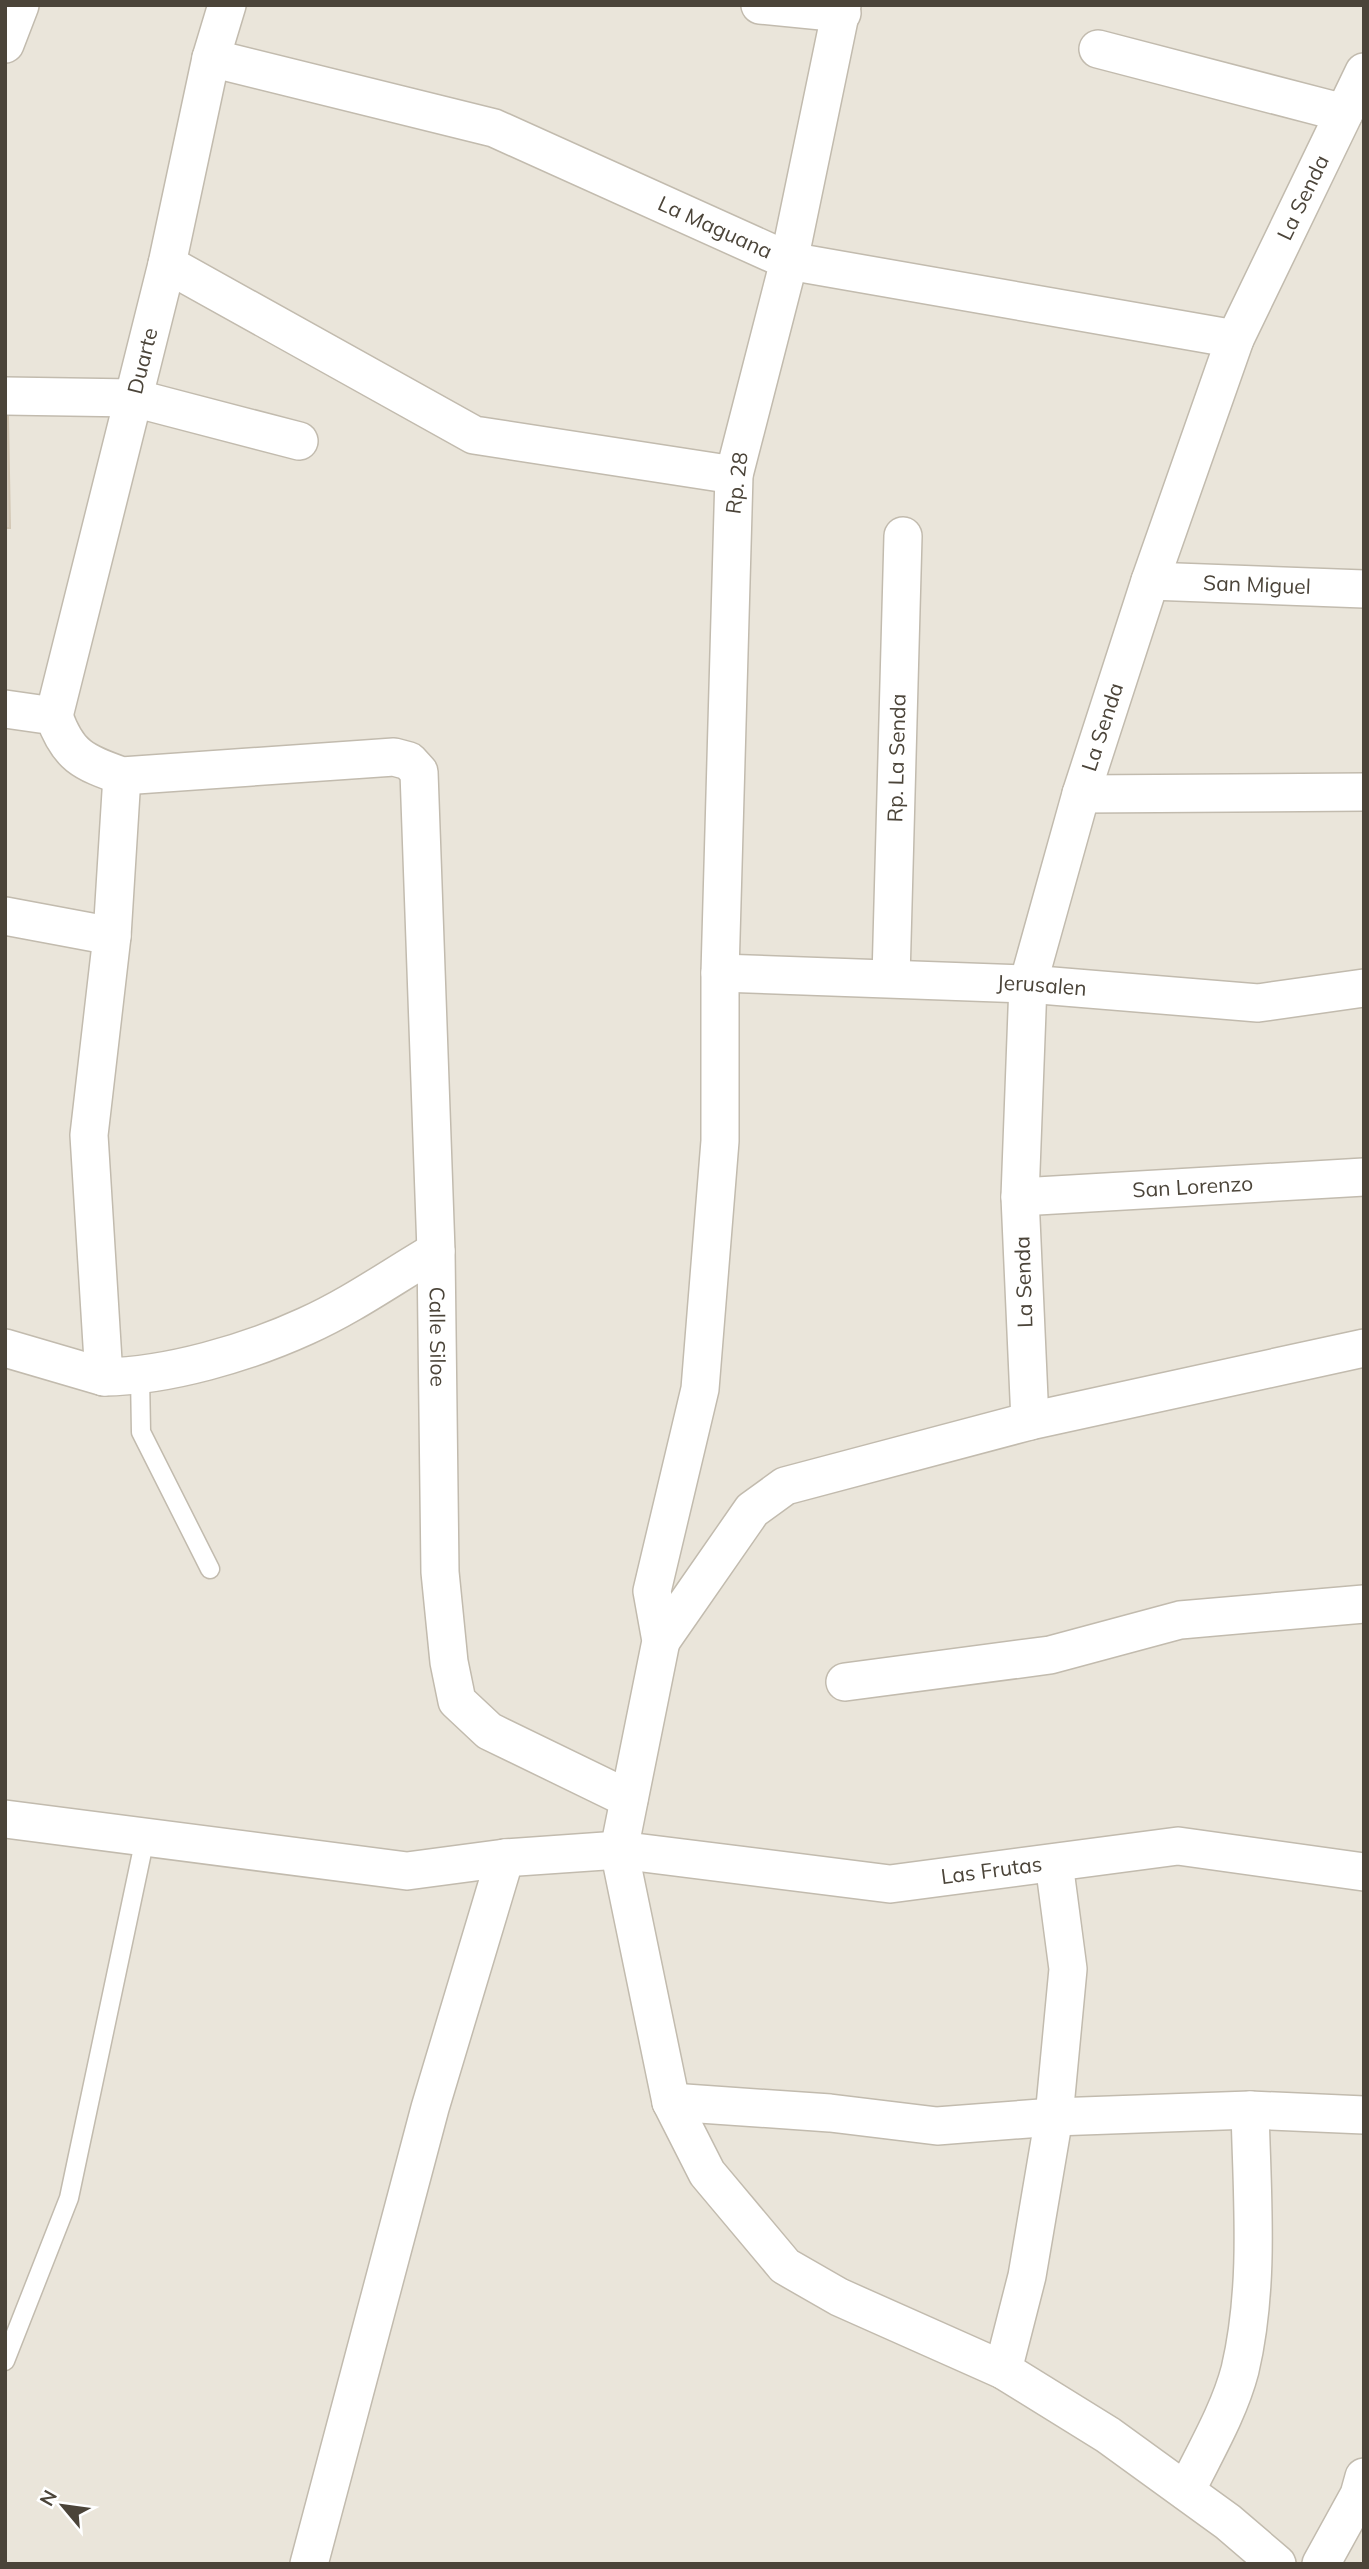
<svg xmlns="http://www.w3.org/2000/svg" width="1369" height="2569" font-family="Mulish,sans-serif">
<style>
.residential{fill:#eae5da}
.building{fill:#d8cfc1;stroke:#d3c7b4;stroke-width:2}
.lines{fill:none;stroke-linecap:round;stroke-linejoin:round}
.lane-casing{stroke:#c2bbae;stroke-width:21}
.street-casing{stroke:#c2bbae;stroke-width:40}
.lane{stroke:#fff;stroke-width:18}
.street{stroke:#fff;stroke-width:37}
.labels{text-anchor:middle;stroke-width:6;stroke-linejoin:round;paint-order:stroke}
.street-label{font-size:21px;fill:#4b4439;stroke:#fff}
</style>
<rect width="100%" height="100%" fill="#f6f3ec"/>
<!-- residential -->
<path class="residential" d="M5,5H1364V2564H5Z"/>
<!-- building -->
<path class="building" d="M8,417L10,528H5V418Z"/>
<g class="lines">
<defs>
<path id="lane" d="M140,1376L141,1432L210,1569
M5,2361L69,2198L145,1838"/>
<g id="street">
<path d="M760,5L842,13"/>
<path d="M842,5L789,261L734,475L720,973V1141L700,1389L652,1591L661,1641L619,1850L671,2102L707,2173L785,2266L839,2297L1003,2370L1108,2435L1228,2522L1277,2564"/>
<path d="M5,44L20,5"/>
<path d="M1098,49L1344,113"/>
<path id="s1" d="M211,58L494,128L789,261L1235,339"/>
<path d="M167,264L474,435L734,475"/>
<path d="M5,396L134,398L299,441"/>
<path id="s2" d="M1150,581L1364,589"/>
<path id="s3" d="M5,709L54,716C68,756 83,762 122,776L394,757L409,761L419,772L436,1251L440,1572L449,1662L457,1701L489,1731L629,1799"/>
<path id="s4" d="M54,716L167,264L211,58L227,5"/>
<path d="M122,776L112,936L89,1135L104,1377C168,1376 247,1353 306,1326C351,1306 393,1276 436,1251"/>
<path d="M1081,794L1364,792"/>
<path d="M5,916L112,936"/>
<path id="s5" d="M720,973L1028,984L1258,1003L1364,988"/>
<path id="s6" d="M891,978L903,536"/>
<path id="s7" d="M1020,1197L1364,1177"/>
<path d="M5,1348L104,1377"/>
<path id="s8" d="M1030,1421L1020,1197L1028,984L1081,794L1150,581L1235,339L1364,72"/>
<path d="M661,1641L752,1510L785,1486L1030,1421L1364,1348"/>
<path d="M845,1682L1050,1655L1180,1620L1364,1604"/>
<path id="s9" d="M5,1819L407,1871L505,1858L619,1850L890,1884L1178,1846L1364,1872"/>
<path d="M671,2102L830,2113L937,2126L1054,2117L1250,2110L1364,2115"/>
<path d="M1003,2370L1027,2276L1054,2117L1068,1969L1054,1863"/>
<path d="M1186,2491C1205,2452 1229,2412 1240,2370C1260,2285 1252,2196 1250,2110"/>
<path d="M309,2564L430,2108L505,1858"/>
<path d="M1321,2564L1359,2495L1364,2477"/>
</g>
</defs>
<!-- lane casing -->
<use href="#lane" class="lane-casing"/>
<!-- street casing -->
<use href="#street" class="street-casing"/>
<!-- lane -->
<use href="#lane" class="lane"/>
<!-- street -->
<use href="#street" class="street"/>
</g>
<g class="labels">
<!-- street labels -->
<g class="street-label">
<text dy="7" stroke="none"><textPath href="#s8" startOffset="1272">La Senda</textPath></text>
<text dy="7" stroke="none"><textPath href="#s1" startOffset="534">La Maguana</textPath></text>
<text dy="7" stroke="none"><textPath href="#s4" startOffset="366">Duarte</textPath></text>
<text transform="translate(737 483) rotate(-83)" y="7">Rp. 28</text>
<text dy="7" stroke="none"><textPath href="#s2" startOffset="107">San Miguel</textPath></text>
<text dy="7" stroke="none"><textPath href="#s8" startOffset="705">La Senda</textPath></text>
<text dy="7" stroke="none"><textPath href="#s6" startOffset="220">Rp. La Senda</textPath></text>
<text dy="7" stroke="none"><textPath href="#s5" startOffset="322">Jerusalen</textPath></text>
<text dy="7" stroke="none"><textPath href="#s7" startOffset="173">San Lorenzo</textPath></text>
<text transform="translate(1024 1282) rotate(-92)" y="7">La Senda</text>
<text dy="7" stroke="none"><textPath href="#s3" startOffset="1013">Calle Siloe</textPath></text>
<text dy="7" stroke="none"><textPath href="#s9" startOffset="994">Las Frutas</textPath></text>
</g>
</g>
<!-- border -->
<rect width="1369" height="2569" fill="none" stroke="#4b4439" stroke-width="14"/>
<!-- north arrow -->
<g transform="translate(63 2506) rotate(299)" stroke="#ffffff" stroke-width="5" paint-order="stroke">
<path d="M0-5L12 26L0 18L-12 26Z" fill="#4b4439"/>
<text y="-10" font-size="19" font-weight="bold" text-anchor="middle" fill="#4b4439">N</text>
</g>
</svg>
